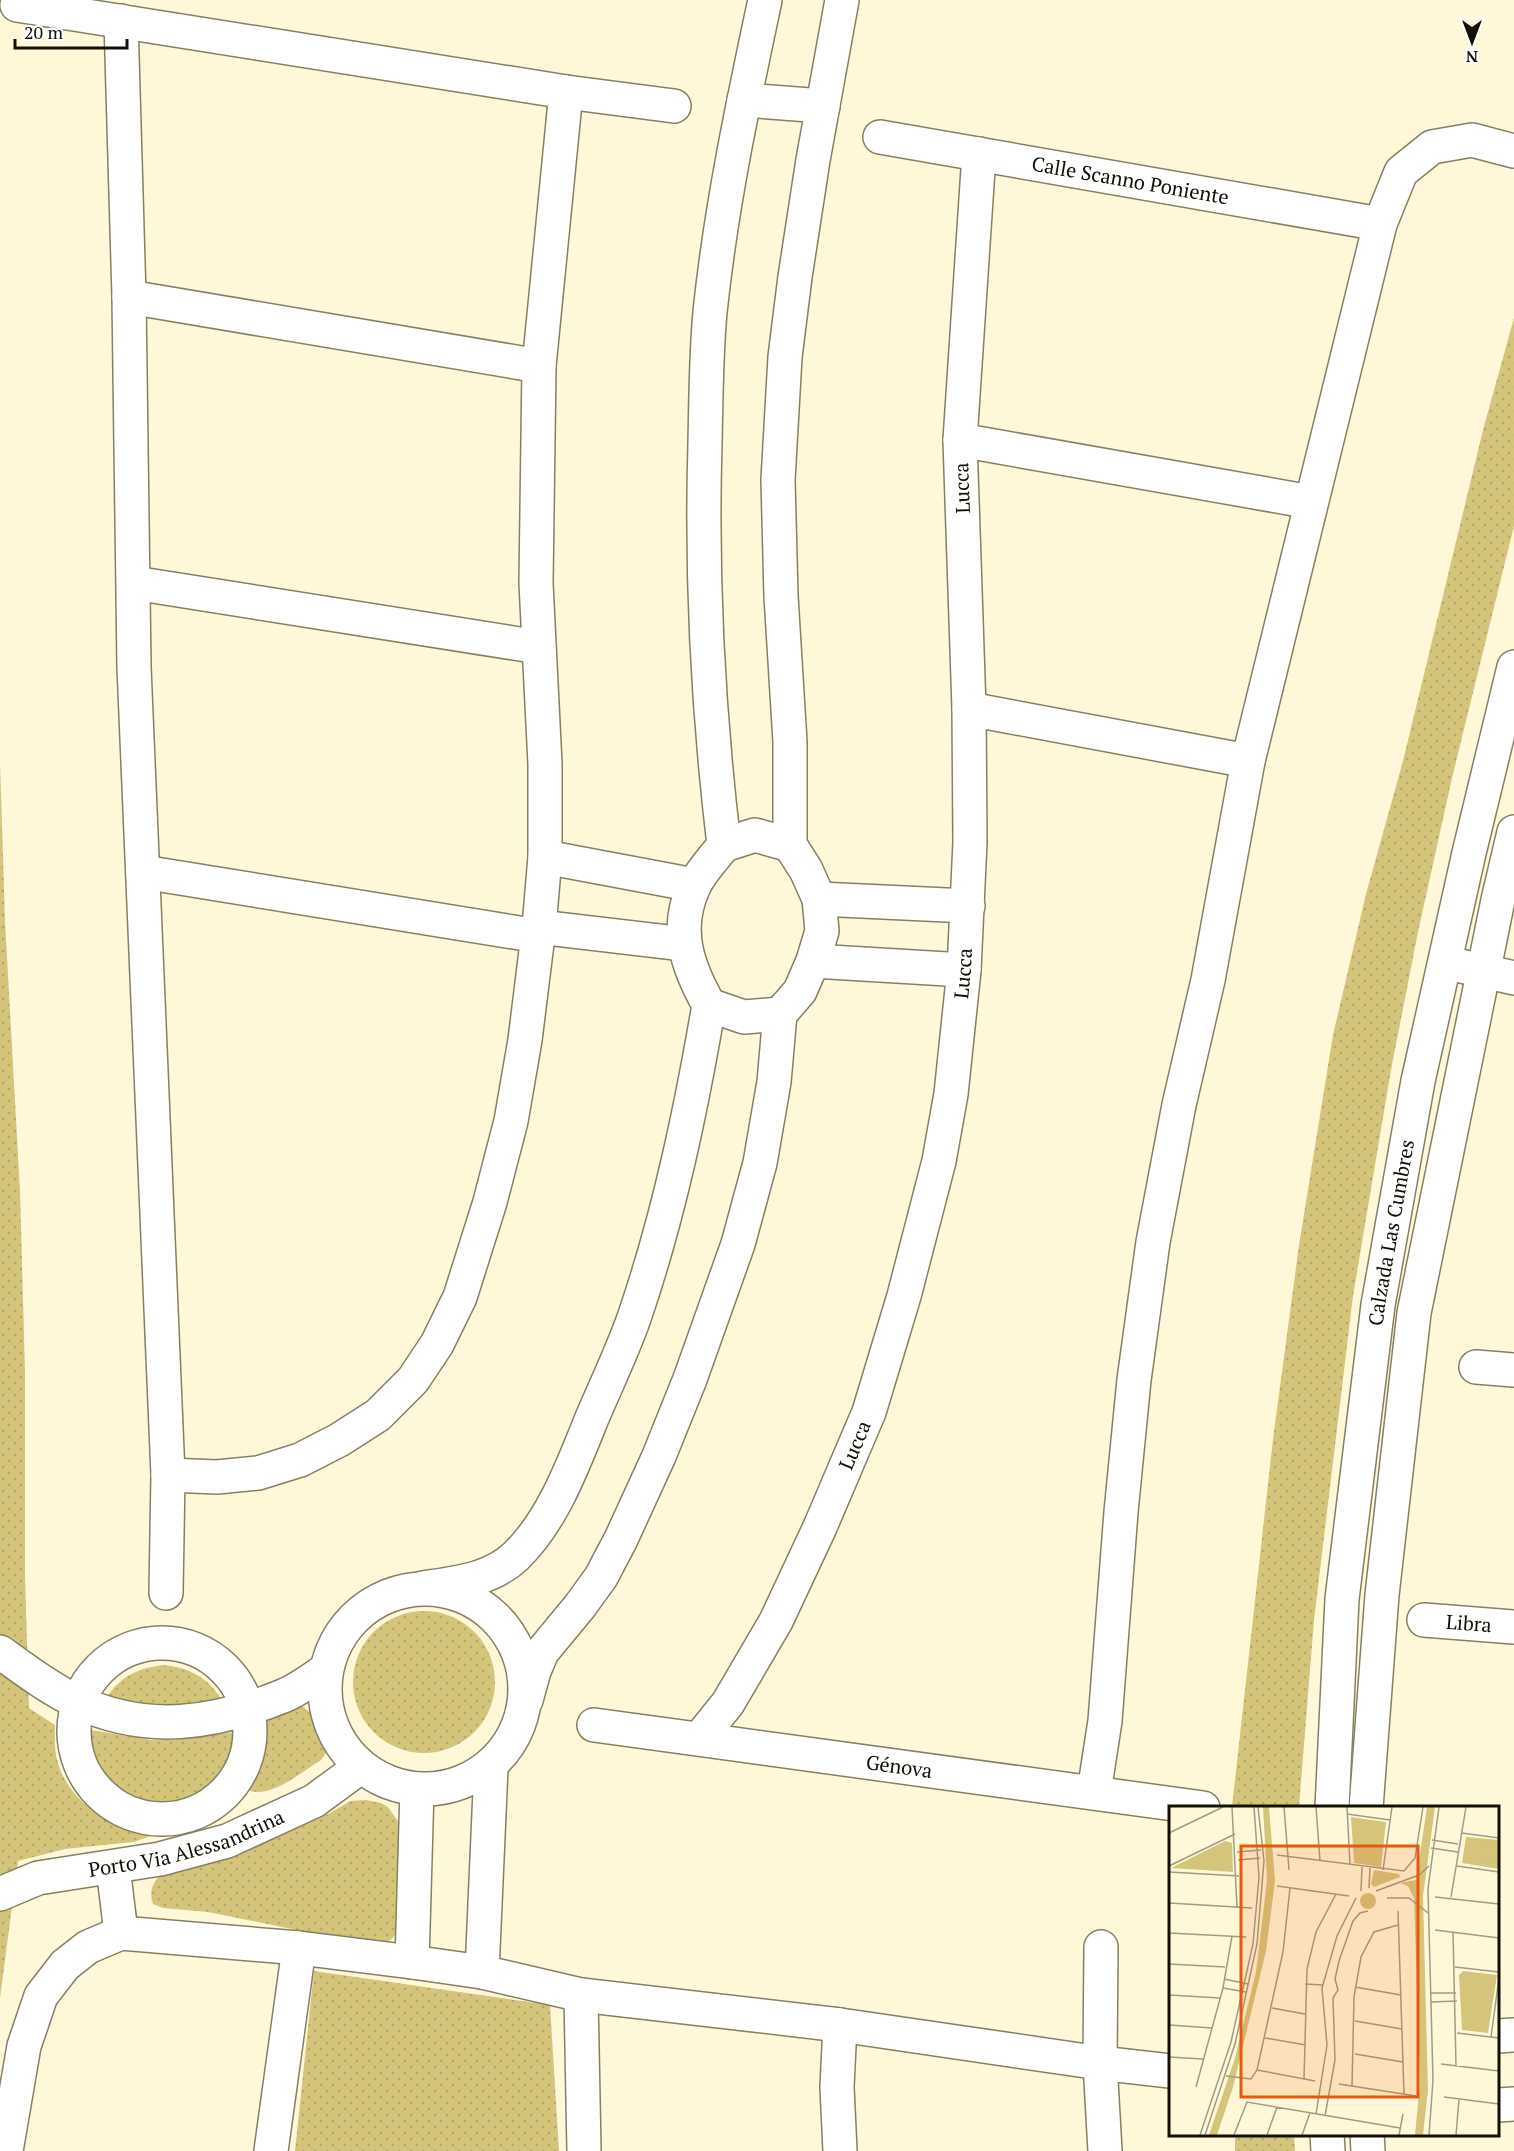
<svg xmlns="http://www.w3.org/2000/svg" width="1514" height="2151" font-family="'PT Serif',serif">
<style>
.park{fill:url(#park-dots)}
.lines{fill:none;stroke-linecap:round;stroke-linejoin:round}
.minor-casing{stroke:#858063;stroke-width:36}
.minor{stroke:#fff;stroke-width:33}
.labels{text-anchor:middle;stroke-width:5;stroke-linejoin:round;paint-order:stroke}
.street-label{font-size:20px;fill:#121005;stroke:#fff}
.inset-road{fill:none;stroke:#a09b84;stroke-width:1.5}
.view{fill:#e8590c;fill-opacity:0.15;stroke:#e8590c;stroke-width:3}
.inset-edge{fill:none;stroke:#121005;stroke-width:3}
</style>
<defs>
<pattern id="park-dots" width="8" height="8" patternUnits="userSpaceOnUse" patternTransform="scale(1.5)"><rect width="8" height="8" fill="#d4c57b"/><path d="M2 2h.1M6 6h.1" fill="none" stroke="#b5a869" stroke-width="1.8" stroke-linecap="round"/></pattern>
</defs>
<rect width="100%" height="100%" fill="#fef8d9"/>
<!-- park -->
<path class="park" d="M1514,318V526L1452,778L1418,932L1391,1070L1353,1296L1314,1620L1299,1807H1232L1273,1439L1299,1245L1333,1035L1366,894L1403,761L1483,430Z
M0,762L5,921L20,1191L25,1371V1576L29,1708L55,1725C55,1738 54,1751 58,1763C65,1790 93,1816 119,1824C131,1828 145,1824 156,1829L154,1835L133,1842L65,1849L18,1861L0,1998Z
M353 1682a71 71 0 1 1 142 0a71 71 0 1 1-142 0Z
M164,1665C191,1668 210,1679 223,1702L168,1706L106,1699C120,1676 138,1668 164,1665Z
M299,1704C318,1718 341,1735 321,1760C301,1772 274,1797 250,1791C242,1773 257,1762 261,1745C263,1737 261,1729 261,1720Z
M91,1730L151,1740H174L238,1732C237,1747 233,1764 224,1776C198,1812 141,1817 110,1784C102,1775 95,1765 91,1753C90,1746 91,1737 91,1730Z
M366,1800L381,1803L388,1807L402,1827L398,1930C391,1943 385,1944 370,1945L208,1912L163,1908L153,1904C148,1889 154,1880 165,1871L264,1842L330,1813L350,1801Z
M314,1971L550,2005L559,2151H295Z
M1235,2135H1294L1295,2151H1235Z"/>
<g class="lines">
<defs>
<g id="minor">
<path d="M17,5L566,92L674,106"/>
<path d="M121,21L129,297L134,667L168,1475L166,1593"/>
<path d="M744,100L823,106"/>
<path id="s1" d="M880,137L1380,224"/>
<path d="M129,297L539,366"/>
<path d="M960,440L1311,502"/>
<path d="M134,583L539,647"/>
<path d="M969,709L1248,761"/>
<path d="M724,845L755,835L790,845"/>
<path d="M545,857L694,885"/>
<path d="M143,872L538,936"/>
<path d="M819,899L968,906"/>
<path d="M539,927L684,944"/>
<path d="M813,961L964,970"/>
<path d="M1461,966L1514,978"/>
<path d="M709,1005L744,1017L780,1014"/>
<path d="M1476,1367L1514,1370"/>
<path d="M168,1475L217,1477L258,1473L300,1460L339,1440L378,1415L413,1380L437,1344L460,1297L490,1202L511,1121L525,1040L539,927L545,857V764L536,583L539,366L566,92"/>
<path d="M423,1588C456,1583 491,1580 516,1556C553,1520 573,1465 592,1418C606,1385 622,1352 634,1318C669,1216 691,1110 709,1005C687,966 674,929 694,886C701,871 714,858 724,845C708,711 701,577 705,443C706,399 706,355 710,312C721,207 743,103 765,0"/>
<circle cx="425" cy="1689" r="100"/>
<path id="s2" d="M1424,1620L1514,1627"/>
<circle cx="162" cy="1731" r="88"/>
<path d="M0,1652C25,1670 50,1689 78,1702C147,1734 214,1724 283,1696C298,1690 312,1679 326,1670"/>
<path d="M526,1700L534,1671L542,1652L580,1606L601,1577L621,1539L659,1456L690,1379L738,1244L760,1163L774,1082L780,1014L800,991L813,961L822,931L819,899L806,870L790,845V742L781,596L778,480L785,357L795,277L813,160L842,0"/>
<path id="s3" d="M594,1725L1203,1808"/>
<path id="s4" d="M699,1739L728,1703L776,1621L820,1527L869,1412L904,1296L939,1161L951,1094L964,970L970,842L969,709L960,440L979,154"/>
<path d="M1094,1792L1105,1721L1121,1512L1134,1380L1153,1242L1179,1105L1208,980L1248,761L1380,224L1401,172L1432,147L1472,140L1514,151"/>
<path id="s5" d="M1332,1808L1342,1599L1378,1305L1418,1081L1469,853L1514,667"/>
<path d="M1366,1808L1382,1595L1414,1313L1498,900L1514,832"/>
<path d="M113,1867L121,1933"/>
<path id="s6" d="M0,1894L38,1878L160,1859L227,1841L314,1801L359,1768"/>
<path d="M1101,1947L1100,2063L1105,2151"/>
<path d="M412,1962L417,1789"/>
<path d="M482,1972L491,1768"/>
<path d="M581,1995L584,2151"/>
<path d="M840,2025L837,2087L840,2151"/>
<path d="M1498,2036L1514,2035"/>
<path d="M1498,2105L1514,2104"/>
<path d="M1327,2134L1328,2151"/>
<path d="M1367,2134L1368,2151"/>
<path d="M6,2151L24,2046L41,1996L65,1965L88,1947L121,1933L299,1948L412,1962L482,1972L581,1995L840,2025L1100,2063L1170,2071"/>
<path d="M271,2151L299,1948"/>
</g>
</defs>
<!-- minor casing -->
<use href="#minor" class="minor-casing"/>
<!-- minor -->
<use href="#minor" class="minor"/>
</g>
<g class="labels">
<!-- street labels -->
<g class="street-label">
<text dy="7" stroke="none"><textPath href="#s1" startOffset="254">Calle Scanno Poniente</textPath></text>
<text transform="translate(962 488) rotate(-92)" y="7">Lucca</text>
<text dy="7" stroke="none"><textPath href="#s4" startOffset="820">Lucca</textPath></text>
<text dy="7" stroke="none"><textPath href="#s5" startOffset="579">Calzada Las Cumbres</textPath></text>
<text dy="7" stroke="none"><textPath href="#s4" startOffset="334">Lucca</textPath></text>
<text dy="7" stroke="none"><textPath href="#s2" startOffset="45">Libra</textPath></text>
<text dy="7" stroke="none"><textPath href="#s3" startOffset="308">Génova</textPath></text>
<text dy="7" stroke="none"><textPath href="#s6" startOffset="194">Porto Via Alessandrina</textPath></text>
</g>
</g>
<!-- overview -->
<g transform="translate(1169 1806)">
<rect width="330" height="330" fill="#fef8d9"/>
<path d="M94,1H100L106,75L97,145L64,281L48,329H40L66,252L87,166L98,74ZM258,1H266L254,90L259,284L254,329H246L251,276L245,92L239,80L231,77L247,74ZM182,11L217,16L212,61L185,57ZM297,31L330,34V63L293,57ZM56,35L63,37L64,66L2,62ZM205,64L230,68L231,71L205,81L202,78ZM191 95a8 8 0 1 1 16 0a8 8 0 1 1-16 0ZM294,165L328,169L319,227L293,224L290,169Z" fill="#d4c57b"/>
<path d="M313 46a8 8 0 1 1 16 0a8 8 0 1 1-16 0Z" fill="#d4c57b"/>
<path class="inset-road" d="M63,1L68,101M115,1L120,64M147,1L151,55M178,1L181,58M178,8L221,14M0,27L54,1M293,27L330,32M263,34L289,38M262,42L289,46M68,46L92,44M108,49L235,65L246,52L254,1M69,54L91,52M0,60L66,28M288,60L330,66M214,64L223,1M0,66L70,70M108,80L180,90M200,82L201,62M192,85L193,61M207,85L250,69L260,60M266,91L330,98M282,91L297,1M218,92H240L259,107M0,97L83,102M229,105L235,288M266,124L330,132M284,126L287,260M0,127L77,131M0,158L56,161M286,161L330,166M55,173L79,178M136,178L154,179M186,181L232,189M54,182L77,186M262,187H287M0,189L51,192M262,196L288,195M103,202L136,208M186,215L233,223M0,219L43,222M288,227L330,232M322,231L330,172M96,232L137,239M186,248L234,256M0,251L34,253M272,258L330,265M88,264L146,275M57,270L82,273L88,264L114,146L121,82M135,273L138,163L147,126L167,88M170,278L247,290M183,280L185,191L192,151L205,126L229,119M27,281L54,182L63,130M275,291L330,298M147,308L158,239L153,182L168,130L187,92M156,310L166,254L164,192L169,184L166,173L170,155L184,115L191,107L199,105M31,329L62,236L84,138L90,71L85,1M36,329L66,238L88,138L95,55L89,1M65,329L78,296L231,322M98,329L108,301M133,329L141,307M230,329L234,308M260,329L264,274L259,83L270,1M287,329L290,293"/>
<path class="view" d="M72,40H249V291H72Z"/>
<rect width="330" height="330" class="inset-edge"/>
</g>
<!-- north arrow -->
<g transform="translate(1472 42) rotate(180)" stroke="#ffffff" stroke-width="4.5" paint-order="stroke">
<path d="M0-4.5L10 22L0 15L-10 22Z" fill="#121005"/>
<text y="-9" font-size="16" font-weight="bold" text-anchor="middle" fill="#121005">N</text>
</g>
<!-- scale -->
<path d="M15 39v9h112v-9" fill="none" stroke="#121005" stroke-width="3"/>
<text x="24" y="39" font-size="18" fill="#121005" stroke="#ffffff" stroke-width="4.5" paint-order="stroke">20 m</text>
</svg>
